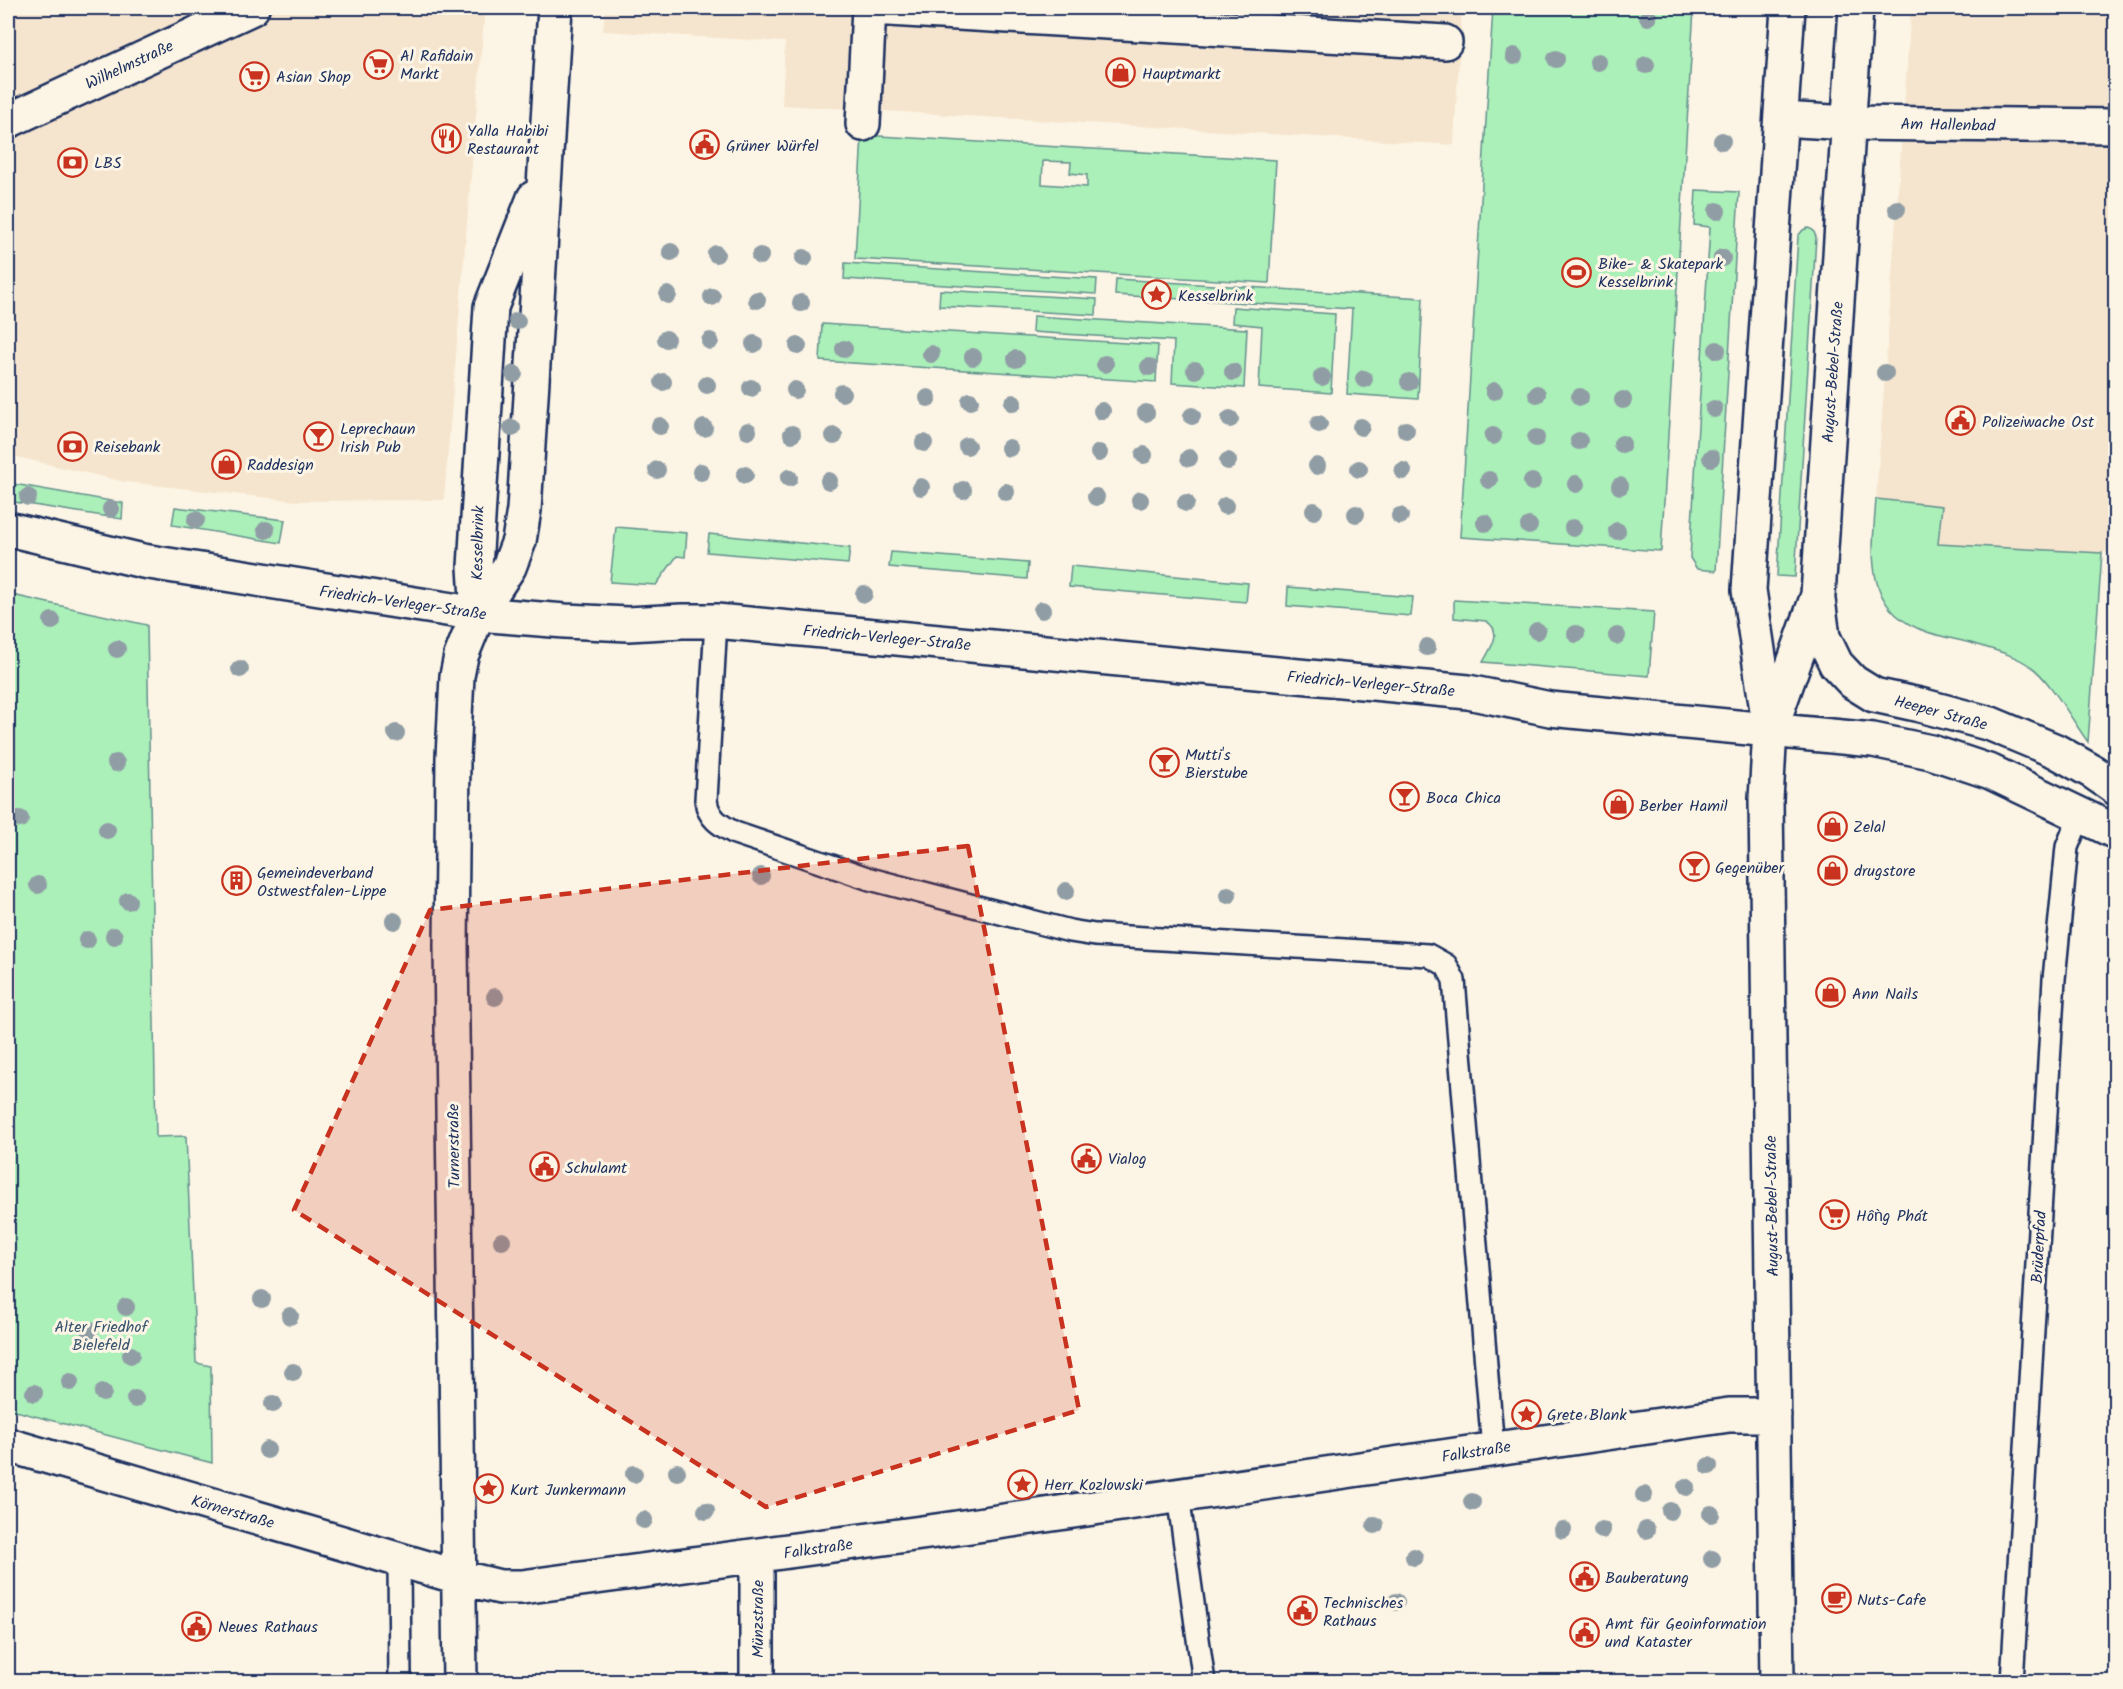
<svg xmlns="http://www.w3.org/2000/svg" width="2123" height="1689" font-family="Kalam,sans-serif">
<style>
.built{fill:#f6e5ce}
.green{fill:#abefb9;stroke:#638f8c;stroke-width:1.5;fill-rule:evenodd}
.lines{fill:none;stroke-linecap:round;stroke-linejoin:round}
.lane-casing{stroke:#1b2f5e;stroke-width:26}
.street-casing{stroke:#1b2f5e;stroke-width:38}
.lane{stroke:#fcf5e5;stroke-width:21}
.street{stroke:#fcf5e5;stroke-width:33}
.tree{fill:#909da5}
.marked{fill:#c8321e;fill-opacity:0.2;stroke:#c8321e;stroke-width:4.5;stroke-dasharray:12 8;stroke-linejoin:round}
.labels{text-anchor:middle;stroke-width:6;stroke-linejoin:round;paint-order:stroke}
.poi-label{font-size:16px;fill:#1b2f5e;stroke:#fcf5e5;text-anchor:start}
.street-label{font-size:16px;fill:#1b2f5e;stroke:#fcf5e5}
.park-label{font-size:16px;fill:#385570;stroke:#fcf5e5}
</style>
<rect width="100%" height="100%" fill="#fcf5e5"/>
<filter id="ink" filterUnits="userSpaceOnUse"><feTurbulence type="fractalNoise" baseFrequency=".0167" numOctaves="2"/><feDisplacementMap in="SourceGraphic" scale="12" xChannelSelector="R" yChannelSelector="G"/><feConvolveMatrix kernelMatrix="1 2 1 2 8 2 1 2 1" color-interpolation-filters="sRGB"/></filter>
<g filter="url(#ink)">
<!-- built -->
<path class="built" d="M8,8H485L444,500L297,501L125,482L8,455Z
M605,8H1462L1454,145L782,105L785,42L603,31Z
M1911,8H2115V553L1938,544L1904,501L1876,499Z"/>
<!-- green -->
<path class="green" d="M1493,8H1694L1661,551L1460,537Z
M862,135L1276,160L1269,283L855,259ZM1043,161L1071,162L1070,173L1087,175V187L1042,184Z
M1696,190L1739,192L1716,571L1697,569L1690,558L1710,227L1694,225Z
M1808,228L1813,230L1816,237L1795,577L1777,576L1798,236L1803,230Z
M845,263L1097,279L1096,294L844,279Z
M1116,279L1423,298L1418,399L1347,394L1352,309L1115,295Z
M940,290L1097,299L1096,315L939,306Z
M1233,307L1335,314L1331,393L1259,388L1262,326L1232,323Z
M1033,316L1247,329L1244,388L1172,383L1174,341L1032,332Z
M822,324L1158,345L1156,382L820,361Z
M8,483L123,503L122,519L8,501Z
M1876,499L1942,506L1938,544L2102,553L2088,742C2073,722 2050,679 2030,666C2013,654 1993,650 1974,644C1956,639 1934,636 1917,628C1862,604 1873,547 1876,499Z
M175,507L285,520L281,543L172,525Z
M616,527L687,533L685,557L677,556L656,585L610,582Z
M709,534L850,548L848,564L707,552Z
M891,552L1028,563L1027,579L889,567Z
M1071,566L1248,583L1246,602L1069,587Z
M1288,587L1413,597L1411,616L1287,606Z
M8,594L147,625L156,1137L186,1136L196,1363L211,1366L212,1463L8,1409Z
M1454,600L1654,612L1649,676L1483,662C1490,649 1504,632 1486,621L1454,618Z"/>
<g class="lines">
<defs>
<path id="lane" d="M716,621L706,800C708,818 720,825 735,833L870,879L1070,931L1095,935L1428,955L1446,965L1454,980L1493,1449
M1178,1495L1204,1682
M399,1560L400,1682
M2012,1682L2054,979L2067,847L2080,815"/>
<path id="street" d="M872,8L1445,42
M1781,119L1849,123L2116,126
M8,121L252,8
M863,124L869,8
M8,529L143,561L478,614L565,621L628,624L682,621H716L1468,692L1550,709L1873,740L1931,752L1991,772L2116,832
M1818,600L1823,637L1836,664L1853,682L1874,695L1920,705L1991,724L2056,751L2093,772L2116,788
M478,614L475,567L491,307L534,198
M1772,725L1818,595L1856,8
M8,1445L458,1577L500,1587H522L936,1531L1729,1415H1774
M757,1557V1682
M460,1682L451,946L453,757L457,676L461,656L478,614L509,567L519,541L524,510L555,8
M1777,1682L1766,799L1770,730L1749,590L1788,8"/>
</defs>
<!-- lane casing -->
<use href="#lane" class="lane-casing"/>
<!-- street casing -->
<use href="#street" class="street-casing"/>
<!-- lane -->
<use href="#lane" class="lane"/>
<!-- street -->
<use href="#street" class="street"/>
</g>
<!-- trees -->
<g class="tree">
<circle cx="1648" cy="17" r="9"/>
<circle cx="1514" cy="56" r="9"/>
<circle cx="1556" cy="59" r="9"/>
<circle cx="1598" cy="62" r="9"/>
<circle cx="1646" cy="65" r="9"/>
<circle cx="1722" cy="141" r="9"/>
<circle cx="1897" cy="209" r="9"/>
<circle cx="1717" cy="211" r="9"/>
<circle cx="671" cy="252" r="9"/>
<circle cx="716" cy="254" r="9"/>
<circle cx="760" cy="256" r="9"/>
<circle cx="804" cy="258" r="9"/>
<circle cx="1722" cy="258" r="9"/>
<circle cx="668" cy="295" r="9"/>
<circle cx="712" cy="297" r="9"/>
<circle cx="757" cy="300" r="9"/>
<circle cx="801" cy="303" r="9"/>
<circle cx="517" cy="321" r="9"/>
<circle cx="666" cy="339" r="9"/>
<circle cx="710" cy="341" r="9"/>
<circle cx="754" cy="344" r="9"/>
<circle cx="798" cy="346" r="9"/>
<circle cx="844" cy="349" r="9"/>
<circle cx="1717" cy="350" r="9"/>
<circle cx="931" cy="354" r="9"/>
<circle cx="973" cy="357" r="9"/>
<circle cx="1016" cy="359" r="9"/>
<circle cx="1105" cy="364" r="9"/>
<circle cx="1149" cy="367" r="9"/>
<circle cx="1195" cy="370" r="9"/>
<circle cx="1233" cy="372" r="9"/>
<circle cx="1885" cy="373" r="9"/>
<circle cx="514" cy="374" r="9"/>
<circle cx="1322" cy="377" r="9"/>
<circle cx="1364" cy="379" r="9"/>
<circle cx="663" cy="382" r="9"/>
<circle cx="1409" cy="382" r="9"/>
<circle cx="707" cy="385" r="9"/>
<circle cx="751" cy="388" r="9"/>
<circle cx="795" cy="390" r="9"/>
<circle cx="1494" cy="391" r="9"/>
<circle cx="842" cy="393" r="9"/>
<circle cx="1537" cy="394" r="9"/>
<circle cx="1580" cy="397" r="9"/>
<circle cx="928" cy="398" r="9"/>
<circle cx="1623" cy="400" r="9"/>
<circle cx="970" cy="401" r="9"/>
<circle cx="1013" cy="403" r="9"/>
<circle cx="1714" cy="409" r="9"/>
<circle cx="1102" cy="411" r="9"/>
<circle cx="1146" cy="413" r="9"/>
<circle cx="1192" cy="416" r="9"/>
<circle cx="1230" cy="419" r="9"/>
<circle cx="1319" cy="424" r="9"/>
<circle cx="660" cy="426" r="9"/>
<circle cx="1361" cy="427" r="9"/>
<circle cx="512" cy="428" r="9"/>
<circle cx="704" cy="428" r="9"/>
<circle cx="1406" cy="430" r="9"/>
<circle cx="748" cy="431" r="9"/>
<circle cx="792" cy="434" r="9"/>
<circle cx="834" cy="436" r="9"/>
<circle cx="1493" cy="436" r="9"/>
<circle cx="1536" cy="438" r="9"/>
<circle cx="1579" cy="441" r="9"/>
<circle cx="924" cy="443" r="9"/>
<circle cx="1622" cy="444" r="9"/>
<circle cx="967" cy="446" r="9"/>
<circle cx="1009" cy="448" r="9"/>
<circle cx="1099" cy="453" r="9"/>
<circle cx="1144" cy="455" r="9"/>
<circle cx="1189" cy="458" r="9"/>
<circle cx="1711" cy="458" r="9"/>
<circle cx="1228" cy="461" r="9"/>
<circle cx="1317" cy="466" r="9"/>
<circle cx="1359" cy="469" r="9"/>
<circle cx="657" cy="470" r="9"/>
<circle cx="1403" cy="471" r="9"/>
<circle cx="701" cy="472" r="9"/>
<circle cx="745" cy="475" r="9"/>
<circle cx="789" cy="478" r="9"/>
<circle cx="1489" cy="480" r="9"/>
<circle cx="829" cy="481" r="9"/>
<circle cx="1532" cy="482" r="9"/>
<circle cx="1576" cy="484" r="9"/>
<circle cx="1620" cy="486" r="9"/>
<circle cx="921" cy="487" r="9"/>
<circle cx="963" cy="490" r="9"/>
<circle cx="1006" cy="492" r="9"/>
<circle cx="28" cy="497" r="9"/>
<circle cx="1096" cy="497" r="9"/>
<circle cx="1140" cy="500" r="9"/>
<circle cx="1186" cy="503" r="9"/>
<circle cx="1225" cy="506" r="9"/>
<circle cx="111" cy="509" r="9"/>
<circle cx="1314" cy="511" r="9"/>
<circle cx="1356" cy="514" r="9"/>
<circle cx="1400" cy="516" r="9"/>
<circle cx="196" cy="520" r="9"/>
<circle cx="1485" cy="523" r="9"/>
<circle cx="1529" cy="526" r="9"/>
<circle cx="1573" cy="528" r="9"/>
<circle cx="266" cy="530" r="9"/>
<circle cx="1617" cy="531" r="9"/>
<circle cx="864" cy="594" r="9"/>
<circle cx="1042" cy="610" r="9"/>
<circle cx="52" cy="621" r="9"/>
<circle cx="1537" cy="631" r="9"/>
<circle cx="1576" cy="634" r="9"/>
<circle cx="1617" cy="636" r="9"/>
<circle cx="1427" cy="647" r="9"/>
<circle cx="117" cy="649" r="9"/>
<circle cx="240" cy="669" r="9"/>
<circle cx="396" cy="733" r="9"/>
<circle cx="116" cy="763" r="9"/>
<circle cx="20" cy="819" r="9"/>
<circle cx="107" cy="830" r="9"/>
<circle cx="761" cy="876" r="9"/>
<circle cx="38" cy="885" r="9"/>
<circle cx="1066" cy="891" r="9"/>
<circle cx="1228" cy="895" r="9"/>
<circle cx="128" cy="901" r="9"/>
<circle cx="394" cy="921" r="9"/>
<circle cx="114" cy="936" r="9"/>
<circle cx="87" cy="940" r="9"/>
<circle cx="495" cy="997" r="9"/>
<circle cx="502" cy="1241" r="9"/>
<circle cx="262" cy="1299" r="9"/>
<circle cx="126" cy="1307" r="9"/>
<circle cx="290" cy="1316" r="9"/>
<circle cx="90" cy="1330" r="9"/>
<circle cx="131" cy="1355" r="9"/>
<circle cx="293" cy="1372" r="9"/>
<circle cx="70" cy="1382" r="9"/>
<circle cx="34" cy="1393" r="9"/>
<circle cx="103" cy="1393" r="9"/>
<circle cx="135" cy="1399" r="9"/>
<circle cx="273" cy="1404" r="9"/>
<circle cx="267" cy="1450" r="9"/>
<circle cx="1709" cy="1466" r="9"/>
<circle cx="677" cy="1472" r="9"/>
<circle cx="634" cy="1474" r="9"/>
<circle cx="1686" cy="1487" r="9"/>
<circle cx="1644" cy="1495" r="9"/>
<circle cx="1472" cy="1502" r="9"/>
<circle cx="706" cy="1511" r="9"/>
<circle cx="1670" cy="1511" r="9"/>
<circle cx="1711" cy="1514" r="9"/>
<circle cx="644" cy="1520" r="9"/>
<circle cx="1375" cy="1525" r="9"/>
<circle cx="1563" cy="1530" r="9"/>
<circle cx="1602" cy="1530" r="9"/>
<circle cx="1646" cy="1530" r="9"/>
<circle cx="1414" cy="1557" r="9"/>
<circle cx="1712" cy="1559" r="9"/>
<circle cx="1396" cy="1602" r="9"/>
</g>
</g>
<!-- marked area -->
<path class="marked" d="M968,846L1079,1410L766,1507L294,1210L430,910Z"/>
<!-- icons -->
<defs>
<symbol id="supermarket-ring" viewBox="-11 -11 22 22"><circle r="9.5" fill="#fcf5e5" stroke="#c8321e" stroke-width="1.5"/><path d="M-6-5.5h2.5l.6 2H6L4.5 2H-2.5L-4.4-4H-6ZM-1.5 3.2a1.3 1.3 0 1 0 .1 0ZM3 3.2a1.3 1.3 0 1 0 .1 0Z" fill="#c8321e"/></symbol>
<symbol id="shop-ring" viewBox="-11 -11 22 22"><circle r="9.5" fill="#fcf5e5" stroke="#c8321e" stroke-width="1.5"/><path d="M-5-2.5h2.3a2.7 3.5 0 0 1 5.4 0H5L5.5 6h-11ZM-1.5-2.5h3a1.5 2.3 0 0 0-3 0Z" fill="#c8321e"/></symbol>
<symbol id="restaurant-ring" viewBox="-11 -11 22 22"><circle r="9.5" fill="#fcf5e5" stroke="#c8321e" stroke-width="1.5"/><path d="M-5-6h1v4h1v-4h1v4h1v-4h1v5L-1.5 .5V6h-2V.5L-5-1ZM5-6V6H3V1.5H1.5Q1.5-4 5-6Z" fill="#c8321e"/></symbol>
<symbol id="civic-ring" viewBox="-11 -11 22 22"><circle r="9.5" fill="#fcf5e5" stroke="#c8321e" stroke-width="1.5"/><path d="M-.6-6.5H3V-4.5H.6V-3L4-1V1h2V6H-6V1h2V-1L-.6-3ZM-1.2 2.5V6h2.4V2.5Z" fill="#c8321e"/></symbol>
<symbol id="bank-ring" viewBox="-11 -11 22 22"><circle r="9.5" fill="#fcf5e5" stroke="#c8321e" stroke-width="1.5"/><path d="M-6-4H6V4H-6ZM0-2.3a2.3 2.3 0 1 0 0 4.6a2.3 2.3 0 1 0 0-4.6Z" fill="#c8321e"/></symbol>
<symbol id="stadium-ring" viewBox="-11 -11 22 22"><circle r="9.5" fill="#fcf5e5" stroke="#c8321e" stroke-width="1.5"/><path d="M0-5a6.5 5 0 1 0 0 10a6.5 5 0 1 0 0-10ZM-3.5-1.8h7v3.6h-7Z" fill="#c8321e"/></symbol>
<symbol id="sight-ring" viewBox="-11 -11 22 22"><circle r="9.5" fill="#fcf5e5" stroke="#c8321e" stroke-width="1.5"/><path d="M0-6L1.8-2.2L6-1.7L2.9 1.2L3.7 5.4L0 3.3L-3.7 5.4L-2.9 1.2L-6-1.7L-1.8-2.2Z" fill="#c8321e"/></symbol>
<symbol id="bar-ring" viewBox="-11 -11 22 22"><circle r="9.5" fill="#fcf5e5" stroke="#c8321e" stroke-width="1.5"/><path d="M-6-5H6L.8 .8V4.5H3.5V6h-7V4.5H-.8V.8Z" fill="#c8321e"/></symbol>
<symbol id="building-ring" viewBox="-11 -11 22 22"><circle r="9.5" fill="#fcf5e5" stroke="#c8321e" stroke-width="1.5"/><path d="M-4-6H4V6H1V3H-1V6H-4ZM-2.5-4.3h1.7v1.8h-1.7ZM.8-4.3h1.7v1.8H.8ZM-2.5-1h1.7V.8h-1.7ZM.8-1h1.7V.8H.8Z" fill="#c8321e"/></symbol>
<symbol id="cafe-ring" viewBox="-11 -11 22 22"><circle r="9.5" fill="#fcf5e5" stroke="#c8321e" stroke-width="1.5"/><path d="M-5.5-4.5H6V0H3Q3 3.5 0 3.5H-2.5Q-5.5 3.5-5.5 0ZM3-3.2v2h1.7v-2ZM-6 4.5H4V6H-6Z" fill="#c8321e"/></symbol>
</defs>
<g fill-rule="evenodd">
<use href="#supermarket-ring" x="362" y="48" width="33" height="33"/>
<use href="#shop-ring" x="1104" y="56" width="33" height="33"/>
<use href="#supermarket-ring" x="238" y="60" width="33" height="33"/>
<use href="#restaurant-ring" x="430" y="122" width="33" height="33"/>
<use href="#civic-ring" x="688" y="128" width="33" height="33"/>
<use href="#bank-ring" x="56" y="146" width="33" height="33"/>
<use href="#stadium-ring" x="1560" y="256" width="33" height="33"/>
<use href="#sight-ring" x="1140" y="278" width="33" height="33"/>
<use href="#civic-ring" x="1944" y="404" width="33" height="33"/>
<use href="#bar-ring" x="302" y="420" width="33" height="33"/>
<use href="#bank-ring" x="56" y="430" width="33" height="33"/>
<use href="#shop-ring" x="210" y="448" width="33" height="33"/>
<use href="#bar-ring" x="1148" y="746" width="33" height="33"/>
<use href="#bar-ring" x="1388" y="780" width="33" height="33"/>
<use href="#shop-ring" x="1602" y="788" width="33" height="33"/>
<use href="#shop-ring" x="1816" y="810" width="33" height="33"/>
<use href="#bar-ring" x="1678" y="850" width="33" height="33"/>
<use href="#shop-ring" x="1816" y="854" width="33" height="33"/>
<use href="#building-ring" x="220" y="864" width="33" height="33"/>
<use href="#shop-ring" x="1814" y="976" width="33" height="33"/>
<use href="#civic-ring" x="1070" y="1142" width="33" height="33"/>
<use href="#civic-ring" x="528" y="1150" width="33" height="33"/>
<use href="#supermarket-ring" x="1818" y="1198" width="33" height="33"/>
<use href="#sight-ring" x="1510" y="1398" width="33" height="33"/>
<use href="#sight-ring" x="1006" y="1468" width="33" height="33"/>
<use href="#sight-ring" x="472" y="1472" width="33" height="33"/>
<use href="#civic-ring" x="1568" y="1560" width="33" height="33"/>
<use href="#cafe-ring" x="1820" y="1582" width="33" height="33"/>
<use href="#civic-ring" x="1286" y="1594" width="33" height="33"/>
<use href="#civic-ring" x="180" y="1610" width="33" height="33"/>
<use href="#civic-ring" x="1568" y="1616" width="33" height="33"/>
</g>
<g class="labels">
<!-- poi labels -->
<g class="poi-label">
<text x="400" y="61">Al Rafidain<tspan x="400" dy="18">Markt</tspan></text>
<text x="1142" y="79">Hauptmarkt</text>
<text x="276" y="82">Asian Shop</text>
<text x="467" y="136">Yalla Habibi<tspan x="467" dy="18">Restaurant</tspan></text>
<text x="726" y="151">Grüner Würfel</text>
<text x="94" y="168">LBS</text>
<text x="1598" y="269">Bike- &amp; Skatepark<tspan x="1598" dy="18">Kesselbrink</tspan></text>
<text x="1178" y="301">Kesselbrink</text>
<text x="1982" y="427">Polizeiwache Ost</text>
<text x="340" y="434">Leprechaun<tspan x="340" dy="18">Irish Pub</tspan></text>
<text x="94" y="452">Reisebank</text>
<text x="247" y="470">Raddesign</text>
<text x="1185" y="760">Mutti's<tspan x="1185" dy="18">Bierstube</tspan></text>
<text x="1426" y="803">Boca Chica</text>
<text x="1639" y="811">Berber Hamil</text>
<text x="1853" y="832">Zelal</text>
<text x="1715" y="873">Gegenüber</text>
<text x="1854" y="876">drugstore</text>
<text x="257" y="878">Gemeindeverband<tspan x="257" dy="18">Ostwestfalen-Lippe</tspan></text>
<text x="1852" y="999">Ann Nails</text>
<text x="1108" y="1164">Vialog</text>
<text x="565" y="1173">Schulamt</text>
<text x="1856" y="1221">Hôǹg Phát</text>
<text x="1547" y="1420">Grete Blank</text>
<text x="1044" y="1490">Herr Kozlowski</text>
<text x="510" y="1495">Kurt Junkermann</text>
<text x="1605" y="1583">Bauberatung</text>
<text x="1857" y="1605">Nuts-Cafe</text>
<text x="1323" y="1608">Technisches<tspan x="1323" dy="18">Rathaus</tspan></text>
<text x="1605" y="1629">Amt für Geoinformation<tspan x="1605" dy="18">und Kataster</tspan></text>
<text x="218" y="1632">Neues Rathaus</text>
</g>
<!-- street labels -->
<g class="street-label">
<text transform="translate(129 64) rotate(-25)" y="6">Wilhelmstraße</text>
<text transform="translate(1948 124) rotate(1)" y="6">Am Hallenbad</text>
<text transform="translate(1832 372) rotate(-86)" y="6">August-Bebel-Straße</text>
<text transform="translate(477 543) rotate(-89)" y="6">Kesselbrink</text>
<text transform="translate(403 602) rotate(8)" y="6">Friedrich-Verleger-Straße</text>
<text transform="translate(887 637) rotate(5)" y="6">Friedrich-Verleger-Straße</text>
<text transform="translate(1371 683) rotate(5)" y="6">Friedrich-Verleger-Straße</text>
<text transform="translate(1941 712) rotate(15)" y="6">Heeper Straße</text>
<text transform="translate(453 1146) rotate(-91)" y="6">Turnerstraße</text>
<text transform="translate(1771 1206) rotate(-91)" y="6">August-Bebel-Straße</text>
<text transform="translate(2038 1247) rotate(-87)" y="6">Brüderpfad</text>
<text transform="translate(1476 1451) rotate(-9)" y="6">Falkstraße</text>
<text transform="translate(233 1511) rotate(16)" y="6">Körnerstraße</text>
<text transform="translate(818 1548) rotate(-8)" y="6">Falkstraße</text>
<text transform="translate(757 1619) rotate(-90)" y="6">Münzstraße</text>
</g>
<!-- park labels -->
<g class="park-label">
<text x="101" y="1332">Alter Friedhof<tspan x="101" dy="18">Bielefeld</tspan></text>
</g>
</g>
<!-- margin -->
<rect width="2123" height="1689" fill="none" stroke="#fcf5e5" stroke-width="30"/>
<rect x="15" y="15" width="2093" height="1659" fill="none" stroke="#1b2f5e" stroke-width="2" filter="url(#ink)"/>
</svg>
